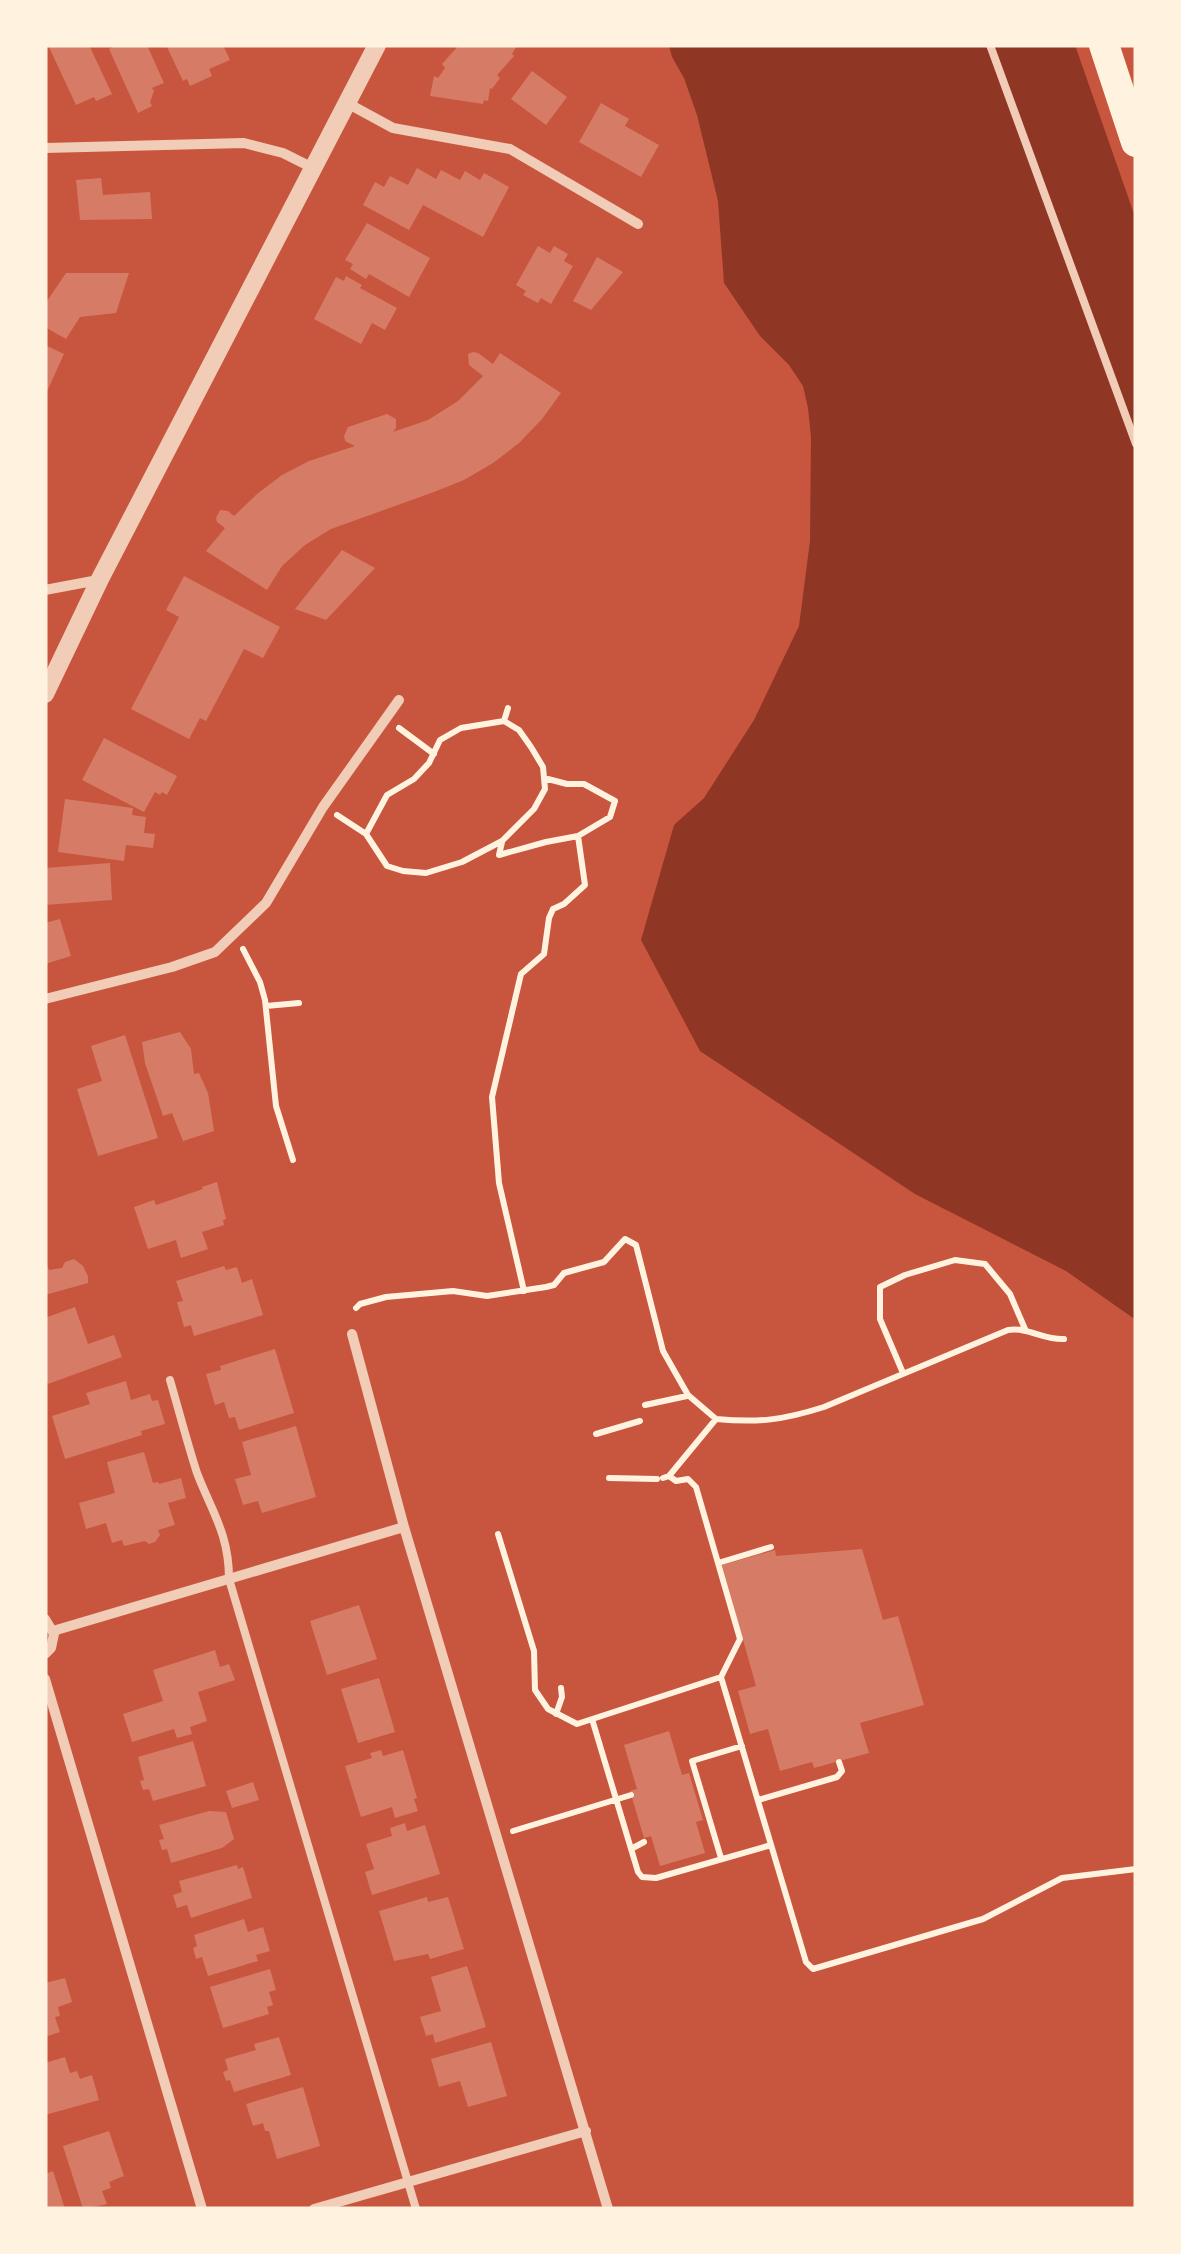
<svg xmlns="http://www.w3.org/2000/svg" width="1181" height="2254" font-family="Mulish,sans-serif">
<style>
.water{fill:#8f3625}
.pier{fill:#c8553d}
.building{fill:#d67c66}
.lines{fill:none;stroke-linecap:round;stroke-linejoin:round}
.path{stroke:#fff3e0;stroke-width:6}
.service{stroke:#f1ccb7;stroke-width:8}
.minor{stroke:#f1ccb7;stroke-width:10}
.tertiary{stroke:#f1ccb7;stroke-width:18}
.motorway{stroke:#fff3e0;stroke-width:30}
</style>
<rect width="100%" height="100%" fill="#c8553d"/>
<!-- water -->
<path class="water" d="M669,45H1136V1320L1066,1271L915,1194L700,1051L641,940L674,825L704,798L754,720L799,626L810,541L811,437L808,408L803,386L789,365L760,336L724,283L718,201L697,115L684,78L672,57Z"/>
<!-- pier -->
<path class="pier" d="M1075,45H1136V220L1126,191Z"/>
<!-- building -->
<path class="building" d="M48,45H89L112,94L96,101L94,97L76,105Z
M118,45H147L164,83L152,88L154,91L150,102L152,106L138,113L109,49Z
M166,45H223L230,60L209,69L212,76L190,86L187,79L183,81Z
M459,45H513L516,47L512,54L514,56L497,75L500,78L492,89L490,88L488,101L484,100L483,104L430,96L434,76L438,78L445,68L442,64Z
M532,71L567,97L546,125L511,99Z
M601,103L629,119L625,126L659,145L641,177L579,142Z
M417,168L436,179L441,170L460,180L465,171L480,180L484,173L509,187L483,237L423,205L409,230L363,205L375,182L384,187L390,176L408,185Z
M101,178L103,195L150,192L152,219L80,220L76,180Z
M367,223L430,258L409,297L369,274L366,279L350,269L353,264L345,260Z
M538,246L550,253L554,246L568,254L564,261L573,266L551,304L541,298L538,303L523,295L526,291L516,285Z
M597,257L623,272L591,310L573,301Z
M66,273H129L116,313L80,317L66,339L45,327V304Z
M346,276L362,285L360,288L397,308L385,330L372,323L361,344L314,319L336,277L344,281Z
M45,345L64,354L45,396Z
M473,352L478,353L493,364L500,353L561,393L542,419L519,443L493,463L464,480L434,492L331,529L305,545L282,566L267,590L206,551L225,528L217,522L216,518L220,510L228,511L234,516L257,494L282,475L309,461L355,446L345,441L344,436L348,427L387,414L396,419V428L393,432L428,420L458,401L483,376L469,365L468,354Z
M342,550L375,568L326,620L295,609Z
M184,576L280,627L263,658L244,649L206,721L200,718L189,739L131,709L179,617L166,610Z
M104,738L177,776L167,795L162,792L160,795L155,792L144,812L82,780Z
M65,799L133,808L132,815L146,817L144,833L155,834L153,848L126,845L124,861L58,852Z
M110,863L112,900L45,905V868Z
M60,919L71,956L45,964V923Z
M180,1032L191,1049L194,1074L199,1073L208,1093L214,1131L183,1141L172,1113L163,1116L145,1063L142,1042Z
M125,1035L158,1138L98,1156L77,1089L102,1081L91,1046Z
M217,1182L226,1219L223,1220L224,1225L202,1232L208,1249L181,1258L176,1240L148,1249L134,1207L154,1200L156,1205L203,1189L202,1187Z
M45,1259L49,1270L62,1268L65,1262L74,1259L83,1266L88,1276V1283L45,1295Z
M224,1266L226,1270L237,1267L242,1283L252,1279L263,1315L194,1336L191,1325L184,1327L177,1302L183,1301L176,1281Z
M75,1307L88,1344L114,1335L122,1357L48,1384L45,1377V1318Z
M275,1349L294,1413L239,1430L235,1417L229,1418L224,1402L215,1405L206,1374L221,1370L220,1366Z
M126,1381L131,1400L150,1394L152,1401L158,1400L165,1424L141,1431L142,1435L65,1459L52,1416L90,1404L86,1393Z
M296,1426L316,1497L262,1513L258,1501L243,1505L235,1479L251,1475L242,1442Z
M144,1452L153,1483L158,1482L159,1484L181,1478L186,1498L168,1503L175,1525L158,1530L160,1535L155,1542L149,1544L145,1541L124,1546L122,1540L112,1543L106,1523L86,1529L79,1503L115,1493L107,1462Z
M862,1549L883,1620L898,1616L924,1705L860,1723L869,1753L814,1768L812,1762L780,1771L768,1729L750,1734L738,1691L756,1686L722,1565L775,1550L776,1556Z
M359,1605L377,1659L327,1675L310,1621Z
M215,1650L220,1667L229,1664L235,1680L198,1692L207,1721L190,1727L192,1734L177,1738L174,1729L132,1742L123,1714L163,1701L153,1670Z
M379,1678L395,1732L358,1743L341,1689Z
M669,1731L682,1775L689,1773L703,1820L696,1822L705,1853L660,1866L651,1836L644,1838L630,1791L637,1789L624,1745Z
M193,1741L206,1786L153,1801L149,1789L143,1790L140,1781L144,1780L138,1757Z
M381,1750L383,1756L403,1750L417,1798L414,1799L418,1811L395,1818L392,1807L361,1817L345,1766L372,1758L370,1753Z
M253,1782L259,1800L232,1808L226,1791Z
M209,1811L226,1812L234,1839L222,1848L171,1863L167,1849L162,1850L159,1840L164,1839L159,1825Z
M405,1823L407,1831L425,1825L440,1874L372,1895L365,1872L374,1869L366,1844L392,1836L390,1828Z
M237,1865L238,1869L243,1867L252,1898L191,1918L187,1905L177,1908L173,1895L182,1892L179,1881Z
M427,1897L428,1902L448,1897L464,1949L430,1959L428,1954L394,1961L379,1911Z
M244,1919L248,1932L263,1927L270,1951L256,1955L258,1961L208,1976L202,1957L196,1959L193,1948L197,1946L194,1935Z
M467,1966L486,2027L435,2043L433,2034L426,2036L420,2017L441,2011L431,1977Z
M270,1969L276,1990L269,1992L273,2005L267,2007L269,2014L223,2028L210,1987Z
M65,1978L72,2002L58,2007L60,2016L55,2017L60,2032L45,2037V1983Z
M279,2037L291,2075L234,2092L230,2080L226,2081L223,2072L228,2070L225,2059L256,2050L254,2044Z
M491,2042L507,2096L468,2107L460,2081L439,2087L431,2059Z
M65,2057L70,2073L77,2071L80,2079L92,2075L99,2100L45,2115V2063Z
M303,2087L320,2146L277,2159L269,2131H265L263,2123L253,2126L246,2104Z
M109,2131L124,2176L109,2182L111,2188L102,2191L107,2204L83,2209L63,2146Z
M53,2171L65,2209H45V2174Z"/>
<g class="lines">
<!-- path -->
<path class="path" d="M504,721L508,708
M399,728L434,754
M337,815L366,834L387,795L414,779L429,763L440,740L461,728L504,721L519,730L531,747L543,767L545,789L534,809L502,841L462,862L426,873L403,871L387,866L366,834
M502,842L499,855L546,842L578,836L610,817L615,801L584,784H567L544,778
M243,949L260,982L265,1000L276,1106L293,1160
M266,1006L299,1003
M524,1291L499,1183L492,1097L521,974L544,954L549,918L553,909L564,904L585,885L578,836
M356,1308L360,1304L386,1297L453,1291L487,1296L546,1287L554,1285L564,1273L604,1262L625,1239L636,1245L663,1351L688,1395L716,1419
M903,1373L880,1319V1287L905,1275L955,1260L985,1264L1010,1294L1025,1329
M645,1405L687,1396
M596,1434L640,1421
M669,1476L716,1419C759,1423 783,1420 824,1407L1008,1330C1028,1327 1044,1340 1064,1339
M609,1478L657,1479
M663,1478L669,1476L676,1481L688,1479L696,1487L740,1639L721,1677L806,1962L813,1969L983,1919L1062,1878L1136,1869
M498,1534L534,1651L535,1690L548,1709L577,1724L721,1677
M718,1563L771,1547
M556,1714L562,1697L561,1688
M592,1719L638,1872L642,1877L656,1878L771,1845
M758,1800L837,1777L842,1771L839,1762
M513,1831L631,1795
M631,1849L644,1842
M721,1858L692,1761L742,1746"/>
<!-- service -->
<path class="service" d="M990,45L1136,444
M170,1380C179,1411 187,1442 197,1473C212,1512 229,1534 229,1579L416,2209"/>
<!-- minor -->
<path class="minor" d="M347,103L393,128L510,149L638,224
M45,148L244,143L283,153L313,168
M45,590L98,580
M45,999L172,967L215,952L266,903L323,807L399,700
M352,1334L404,1527L608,2209
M45,1619L54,1634L51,1648L45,1654
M53,1631L404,1527
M45,1679L202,2209
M314,2209L586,2131"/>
<!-- tertiary -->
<path class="tertiary" d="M45,694L100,579L377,45"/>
<!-- motorway -->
<path class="motorway" d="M1104,45L1136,142"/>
</g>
<!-- border -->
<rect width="1181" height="2254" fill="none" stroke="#fff3e0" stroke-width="95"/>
</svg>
